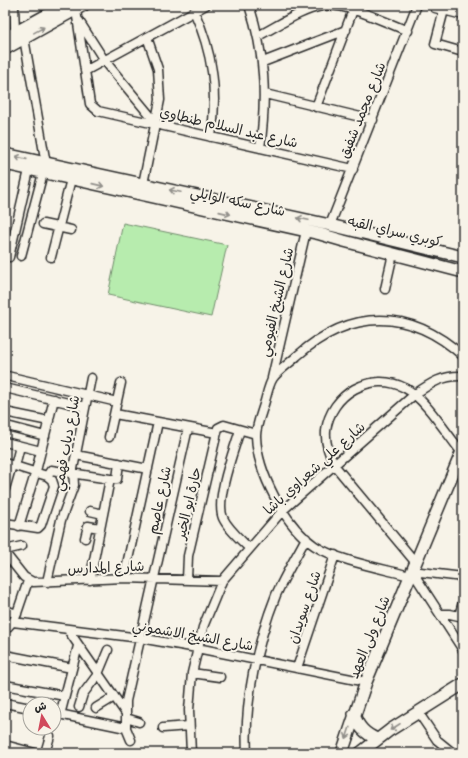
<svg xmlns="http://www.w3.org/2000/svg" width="468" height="758" font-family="Mynerve,'Playpen Sans Arabic',sans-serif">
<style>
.pitch{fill:#b7ecae;stroke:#718c6c}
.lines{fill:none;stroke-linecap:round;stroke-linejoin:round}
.street-casing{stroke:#2b2b2b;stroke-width:11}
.secondary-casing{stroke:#2b2b2b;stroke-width:14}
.street{stroke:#f7f3e8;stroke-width:8}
.secondary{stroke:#f7f3e8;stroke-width:11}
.oneway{stroke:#918f8a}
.labels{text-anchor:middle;stroke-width:4;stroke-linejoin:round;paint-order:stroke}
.street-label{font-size:14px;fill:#2b2b2b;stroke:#f7f3e8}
</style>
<rect width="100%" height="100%" fill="#f7f3e8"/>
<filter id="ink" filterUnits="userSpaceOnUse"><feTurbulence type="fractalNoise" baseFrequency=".025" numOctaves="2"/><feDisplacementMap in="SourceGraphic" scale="8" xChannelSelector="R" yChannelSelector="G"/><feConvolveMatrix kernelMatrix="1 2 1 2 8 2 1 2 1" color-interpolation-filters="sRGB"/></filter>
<g filter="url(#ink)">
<!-- pitch -->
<path class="pitch" d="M123,223L227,245L211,317L108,295Z"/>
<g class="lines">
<defs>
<path id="street" d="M14,5L15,32
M249,5C265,53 267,98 260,148
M435,8L463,15
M76,10L90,104L98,111L353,169
M444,10L435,44L463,52
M194,11C213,53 218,92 211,137
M79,21L104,60L157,124
M258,36C278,26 300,10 322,6C347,2 384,22 408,31
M24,38L46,164
M263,62L346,30
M85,71L206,5
M265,94L373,120
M316,107L353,10
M5,174L7,165
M143,184L160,100L158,69L147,37
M43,224L71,230
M330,225L417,5
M21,256L43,173
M9,257L29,170
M51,257L71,179
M385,289L393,254
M7,376L117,402
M272,378L306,231
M5,388L85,407
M5,412L49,421
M115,414L217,433
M7,426L45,436
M240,430C234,450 215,499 223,518C228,529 240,539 249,548
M109,437L121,383
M5,442L41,451
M76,455L148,469
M5,463L47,476L52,480L54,486L41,525L38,528L5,523
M15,466L20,446
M47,476L51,470L110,479
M5,489L12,465
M90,511L103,514
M19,526L36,471L54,399
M85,538L88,526L100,528
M5,550L22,546
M5,553L24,577L33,582L124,578L222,581
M416,563L335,466C329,455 325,444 326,431C330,394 372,370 405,388C425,398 448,436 463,454
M412,571L463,650
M412,571L463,577
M410,576C384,569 336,560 315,546C285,526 257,472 256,436C256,425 262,412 265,401C267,394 269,384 273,378C279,370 290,363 297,356C351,308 410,308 463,356
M124,578L158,422
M187,579L188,556L218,428L224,425L256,434
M90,580L110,479H117L119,463
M47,582L61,520L74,485L73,469L91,378
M5,610L17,614
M440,614H450L463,617
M459,616L463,602
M13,622L140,638L197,648L366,682
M5,630L15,619L28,581
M68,630L125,712
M5,655L72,668
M297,668L335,555
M192,673L220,677
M5,685L65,696
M5,703L30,708
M79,707L83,694L98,674L108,650
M96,708L114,697
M418,712L437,740L453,753
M54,713L126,728
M60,715L78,646
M126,718L139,722
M163,728L189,726
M131,740L126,728V701L188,428
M5,745L35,753
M45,753L50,736
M191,753L189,710L192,673L203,627L222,581L283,510L415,394C431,383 443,375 463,376
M247,753C244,701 257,643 276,595C285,575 296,557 306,538"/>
<path id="secondary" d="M5,38L65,5
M5,49L84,5
M5,154L330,225L463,257
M5,164L320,234L344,241L463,272
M354,714C358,727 365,734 377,739
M342,753L366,682L463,449
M360,753L390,730L463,684"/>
</defs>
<!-- street casing -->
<use href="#street" class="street-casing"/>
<!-- secondary casing -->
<use href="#secondary" class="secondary-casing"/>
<!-- street -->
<use href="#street" class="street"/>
<!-- secondary -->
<use href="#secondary" class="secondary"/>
</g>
<!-- one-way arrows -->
<defs><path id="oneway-shaft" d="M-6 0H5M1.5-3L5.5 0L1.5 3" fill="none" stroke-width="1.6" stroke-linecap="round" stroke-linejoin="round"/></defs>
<g class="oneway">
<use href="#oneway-shaft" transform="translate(39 30) rotate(-29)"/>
<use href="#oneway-shaft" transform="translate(21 158) rotate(-167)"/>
<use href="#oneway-shaft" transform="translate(98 185) rotate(13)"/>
<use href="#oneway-shaft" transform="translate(175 191) rotate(-168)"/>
<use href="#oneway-shaft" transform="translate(225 213) rotate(13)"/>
<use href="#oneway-shaft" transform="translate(303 219) rotate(-168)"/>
<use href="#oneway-shaft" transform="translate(395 727) rotate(147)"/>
<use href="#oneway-shaft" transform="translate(348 733) rotate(108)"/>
</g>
</g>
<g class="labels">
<!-- street labels -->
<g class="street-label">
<text transform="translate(362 110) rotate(-68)" y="5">شارع محمد شفيق</text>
<text transform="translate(229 127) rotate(13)" y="5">شارع عبد السلام طنطاوي</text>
<text transform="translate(238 201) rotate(12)" y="5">شارع سكه الوايلي</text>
<text transform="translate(395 231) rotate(13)" y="5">كوبري سراي القبه</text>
<text transform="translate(276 302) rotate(-77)" y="5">شارع الشيخ الفيومي</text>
<text transform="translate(66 443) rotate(-80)" y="5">شارع دياب فهمي</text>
<text transform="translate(314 468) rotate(-42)" y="5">شارع علي شعراوي باشا</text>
<text transform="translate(159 500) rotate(-78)" y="5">شارع عاصم</text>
<text transform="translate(188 503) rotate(-77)" y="5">حارة ابو الخير</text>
<text transform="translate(106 567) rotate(-2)" y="5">شارع المدارس</text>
<text transform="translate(304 607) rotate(-71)" y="5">شارع سويدان</text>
<text transform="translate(193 635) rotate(10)" y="5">شارع الشيخ الاشموني</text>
<text transform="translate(369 637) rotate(-68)" y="5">شارع ولى العهد</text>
</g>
</g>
<!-- margin -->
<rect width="468" height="758" fill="none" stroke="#f7f3e8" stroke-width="20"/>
<rect x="10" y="10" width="448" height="738" fill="none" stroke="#2b2b2b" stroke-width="1.5" filter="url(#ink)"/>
<!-- north arrow -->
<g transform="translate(42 716) rotate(350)"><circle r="19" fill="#f7f3e8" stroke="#a5a39c"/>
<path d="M0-3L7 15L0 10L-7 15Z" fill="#d1495b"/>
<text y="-6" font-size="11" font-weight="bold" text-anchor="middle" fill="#2b2b2b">ش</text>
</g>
</svg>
